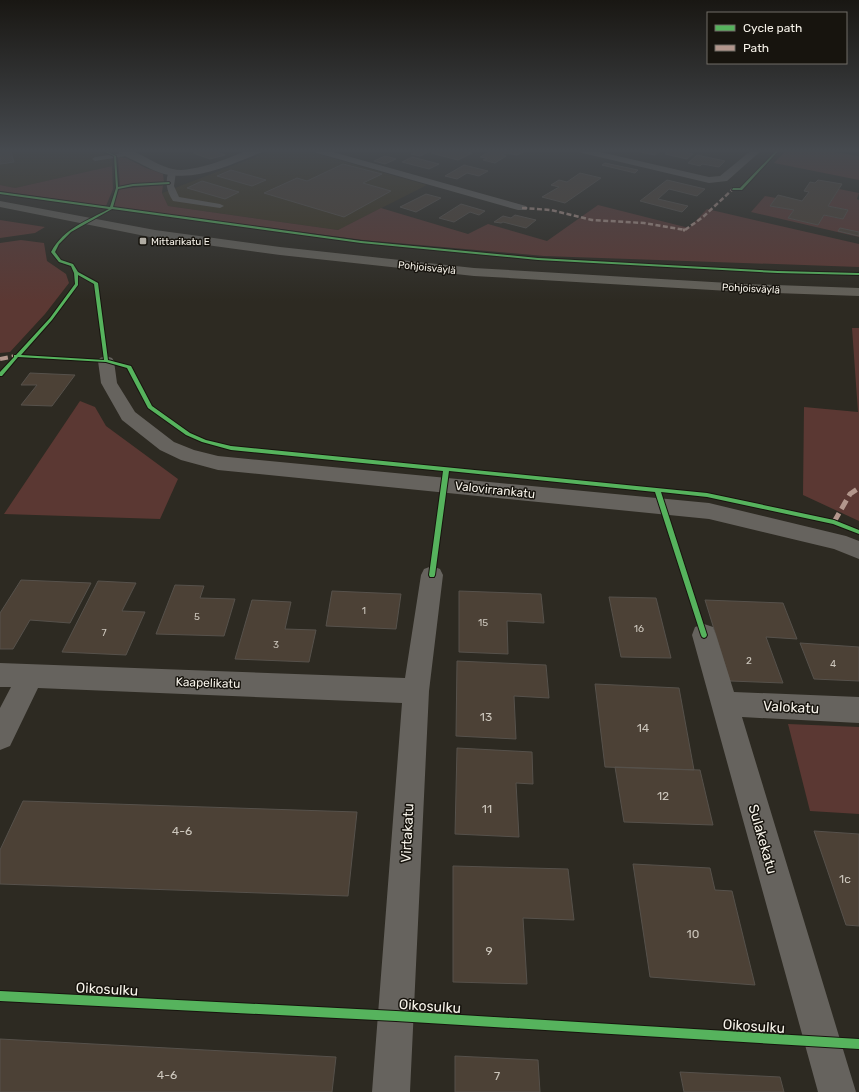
<svg xmlns="http://www.w3.org/2000/svg" width="859" height="1092" font-family="Rubik,sans-serif">
<style>
.built{fill:#3c3420}
.green{fill:#5b3833}
.building{fill:#4c4136;stroke:#56514b}
.lines{fill:none;stroke-linecap:round;stroke-linejoin:round}
.lane{fill:#66635e;fill-rule:evenodd}
.street{fill:#66635e;fill-rule:evenodd}
.secondary{fill:#646159;fill-rule:evenodd}
.quiet-far3{stroke:#b2968c;stroke-width:2.5;stroke-dasharray:5 2.5;stroke-linecap:butt}
.quiet-far2{stroke:#b2968c;stroke-width:3;stroke-dasharray:6 3;stroke-linecap:butt}
.quiet-far1{stroke:#b2968c;stroke-width:4;stroke-dasharray:8 4;stroke-linecap:butt}
.quiet{stroke:#b2968c;stroke-width:5;stroke-dasharray:10 5;stroke-linecap:butt}
.cycleway-casing{stroke:#17140e;stroke-width:2}
.cycleway{fill:#56b35d;fill-rule:evenodd}
.poi-dot{fill:#b0aca3;stroke:#17140e;stroke-width:1.5}
.labels{text-anchor:middle;stroke-width:3;stroke-linejoin:round;paint-order:stroke}
.far-poi-label{font-size:10px;fill:#f6f2e9;stroke:#17140e;text-anchor:start}
.far-street-label{font-size:10px;fill:#f6f2e9;stroke:#17140e}
.number-label{font-size:10px;fill:#ccc6bc}
.street-label{font-size:12px;fill:#f6f2e9;stroke:#17140e}
.near-number-label{font-size:12px;fill:#ccc6bc}
.near-street-label{font-size:14px;fill:#f6f2e9;stroke:#17140e}
</style>
<rect width="100%" height="100%" fill="#2d2a22"/>
<!-- built -->
<path class="built" d="M0,149H93L111,157L112,166L15,188L0,185Z
M276,149H300L427,185L338,230L168,206L162,193Z"/>
<!-- green -->
<path class="green" d="M787,149H814L859,156V180L774,163Z
M118,157L126,158L146,168L163,174L164,182L120,187Z
M112,166L113,189L106,206L0,191V185L15,188Z
M163,185L162,193L168,206L338,230L381,208L468,234L488,224L547,241L598,205L689,228L707,209L859,244V267L544,256L363,240L113,207L119,189Z
M839,189L859,193L857,199L859,200V237L751,212L765,196L776,198L770,206L794,210L788,218L818,225L824,215L842,219L848,210L828,206Z
M0,220L45,227L35,233L0,238Z
M21,240L44,243L47,261L66,274L69,283L45,314L10,352L0,353V243Z
M852,328H859V521L803,495L804,407L858,412Z
M80,401L95,407L106,426L178,479L160,519L4,514Z
M788,724L859,727V814L810,811Z"/>
<!-- building -->
<path class="building" d="M0,149H10L14,162L0,164Z
M206,149H227L217,152L225,155L210,159L193,153Z
M422,149L431,151L420,156L411,154Z
M441,149H452L472,153L458,160L431,153Z
M495,149H515L525,151L517,155L507,153L502,155L506,156L495,163L483,160L487,158L480,157Z
M625,149H662L655,155Z
M671,149L693,154L687,159L665,154Z
M697,155L725,161L719,167L702,164L700,166L688,163Z
M385,156L396,159L385,164L374,161Z
M412,157L439,164L429,169L402,162Z
M605,163L638,170L635,173L602,165Z
M343,164L382,174L363,183L391,191L344,217L264,193L297,178L307,181Z
M464,165L488,171L479,176L467,173L457,179L445,176Z
M231,170L266,180L252,186L217,176Z
M580,173L601,178L565,203L542,197L559,187L551,185L559,180L567,182Z
M667,180L705,189L697,196L669,189L658,199L688,206L682,212L640,201Z
M818,180L842,184L828,206L848,210L843,219L824,215L818,225L788,218L794,210L770,206L778,195L802,201L809,192L804,191L810,182L815,183Z
M202,181L239,192L225,199L187,188Z
M426,194L441,198L416,212L400,207Z
M461,204L485,211L479,215L470,212L454,222L439,218Z
M515,215L536,220L526,228L503,222L501,223L494,222L503,216L511,218Z
M840,228L859,232V236L838,231Z
M30,373L75,375L52,406L21,405L37,385H21Z
M21,580L91,583L70,623L30,620L13,649H0V613Z
M98,581L136,583L122,611L145,612L126,655L62,652Z
M175,585L204,586L200,598L235,599L224,636L156,634Z
M332,591L401,594L396,629L326,626Z
M459,591L541,594L544,623L507,621L508,654L459,652Z
M609,597L656,598L671,658L621,657Z
M252,600L291,602L285,629L316,630L309,662L235,659Z
M705,600L783,603L797,639L766,637L783,683L730,681Z
M800,643L859,647V681L814,679Z
M457,661L546,665L549,698L514,696L516,739L456,736Z
M595,684L679,688L694,770L605,767Z
M457,748L532,752L533,784L516,783L519,837L455,834Z
M615,767L700,770L713,825L624,822Z
M23,801L357,812L348,896L0,884V850Z
M814,831L859,834V926L846,925Z
M633,864L710,868L715,890L732,891L755,985L650,977Z
M453,866L568,869L574,920L523,918L527,984L453,982Z
M0,1039L336,1057L332,1092H0Z
M455,1056L538,1060L540,1092H455Z
M680,1072L780,1077L784,1092H684Z"/>
<g class="lines">
<!-- lane -->
<path class="lane" d="M130,152L132,153V155L95,161L92,159L95,157Z
M169,170H172L176,172L174,186L179,197L220,204L224,206L220,208L173,201C166,190 165,182 169,170Z"/>
<!-- street -->
<path class="street" d="M115,149C136,145 157,170 181,170C196,169 212,164 226,159C239,154 253,147 267,149L265,151C236,162 202,180 171,175C159,174 149,168 139,163C132,159 120,155 115,149Z
M308,149H322L526,206L528,208L526,210H518L310,151Z
M572,149H587L709,177L720,176L753,149H763L727,181L709,183L574,151Z
M106,356L112,358L114,361L117,383L135,412L174,442L194,450L218,456L709,503L846,536L859,541V559L834,549L709,519L218,470L181,460L160,450L122,420L101,383L98,361L100,358Z
M432,566L440,569L443,575L429,691L410,1092H372L402,703L38,688L10,746L0,750V708L11,687H0V663L405,678L421,575L424,569Z
M704,624L713,627L716,635L734,692L859,697V723L742,717L856,1092H818L692,635L695,627Z"/>
<!-- secondary -->
<path class="secondary" d="M0,201L155,230L280,247L474,268L746,284L859,288V296L746,292L474,276L280,255L155,238L0,207Z"/>
<!-- quiet-far3 -->
<path class="quiet-far3" d="M522,208L551,210L592,220L644,223L685,230L703,217L733,189"/>
<!-- quiet-far2 -->
<path class="quiet-far2" d="M683,230H685"/>
<!-- quiet-far1 -->
<path class="quiet-far1" d="M0,359L16,356"/>
<!-- quiet -->
<path class="quiet" d="M834,522L850,494L859,488"/>
<defs>
<path id="cycleway" d="M99,149H101L116,156L118,187L133,184L169,182L170,183L169,184L133,186L118,189L113,207L361,241L538,258L778,271L859,273V275L778,273L538,260L361,243L112,209L71,232L59,244L55,252L61,260L73,264L78,272L98,283L108,360L131,366L152,406L190,433L206,440L231,446L707,493L834,520L859,530V534L833,524L707,497L661,492L707,635L706,637L704,638L702,637L701,635L655,492L449,471L435,575L434,577H430L429,575L443,471L231,450L202,442L186,435L148,408L127,368L106,362L18,357L2,376H0V372L14,357V355H16L50,318L75,284L74,273L71,266L59,262L51,252C64,228 87,221 109,209L0,194V192L110,207L116,188L114,156ZM78,275L94,284L104,360L21,355L52,320L78,285Z
M778,149H780L742,190H732L733,188H740Z
M0,991L396,1011L859,1039V1049L396,1021L0,1001Z"/>
</defs>
<!-- cycleway casing -->
<use href="#cycleway" class="cycleway-casing"/>
<!-- cycleway -->
<use href="#cycleway" class="cycleway"/>
</g>
<!-- sky -->
<linearGradient id="sky" x2="0" y2="1"><stop stop-color="#191713"/><stop offset="0.5" stop-color="#464a4f"/><stop offset="1" stop-color="#464a4f" stop-opacity="0"/></linearGradient>
<rect width="859" height="301" fill="url(#sky)"/>
<!-- markers -->
<rect class="poi-dot" x="139" y="237" width="8" height="8" rx="2"/>
<g class="labels">
<!-- far-poi labels -->
<g class="far-poi-label">
<text x="151" y="245">Mittarikatu E</text>
</g>
<!-- far-street labels -->
<g class="far-street-label">
<text transform="translate(427 267) rotate(6)" y="4">Pohjoisväylä</text>
<text transform="translate(751 288) rotate(3)" y="4">Pohjoisväylä</text>
</g>
<!-- number labels -->
<g class="number-label">
<text x="364" y="614">1</text>
<text x="197" y="620">5</text>
<text x="483" y="626">15</text>
<text x="639" y="632">16</text>
<text x="104" y="636">7</text>
<text x="276" y="648">3</text>
<text x="749" y="664">2</text>
<text x="833" y="667">4</text>
</g>
<!-- street labels -->
<g class="street-label">
<text transform="translate(495 490) rotate(6)" y="4">Valovirrankatu</text>
<text transform="translate(208 683) rotate(2)" y="4">Kaapelikatu</text>
</g>
<!-- near-number labels -->
<g class="near-number-label">
<text x="486" y="721">13</text>
<text x="643" y="732">14</text>
<text x="663" y="800">12</text>
<text x="487" y="813">11</text>
<text x="182" y="835">4-6</text>
<text x="845" y="883">1c</text>
<text x="693" y="938">10</text>
<text x="489" y="955">9</text>
<text x="167" y="1079">4-6</text>
<text x="497" y="1080">7</text>
</g>
<!-- near-street labels -->
<g class="near-street-label">
<text transform="translate(791 707) rotate(3)" y="5">Valokatu</text>
<text transform="translate(407 833) rotate(-87)" y="5">Virtakatu</text>
<text transform="translate(763 839) rotate(74)" y="5">Sulakekatu</text>
<text transform="translate(107 989) rotate(3)" y="5">Oikosulku</text>
<text transform="translate(430 1006) rotate(4)" y="5">Oikosulku</text>
<text transform="translate(754 1026) rotate(4)" y="5">Oikosulku</text>
</g>
</g>
<!-- legend -->
<rect x="707" y="12" width="140" height="52" fill="#17140e" stroke="#706d66"/>
<rect x="715" y="25" width="20" height="6" fill="#56b35d" stroke="#706d66"/>
<text x="743" y="32" font-size="12" fill="#f6f2e9">Cycle path</text>
<rect x="715" y="45" width="20" height="6" fill="#b2968c" stroke="#706d66"/>
<text x="743" y="52" font-size="12" fill="#f6f2e9">Path</text>
</svg>
